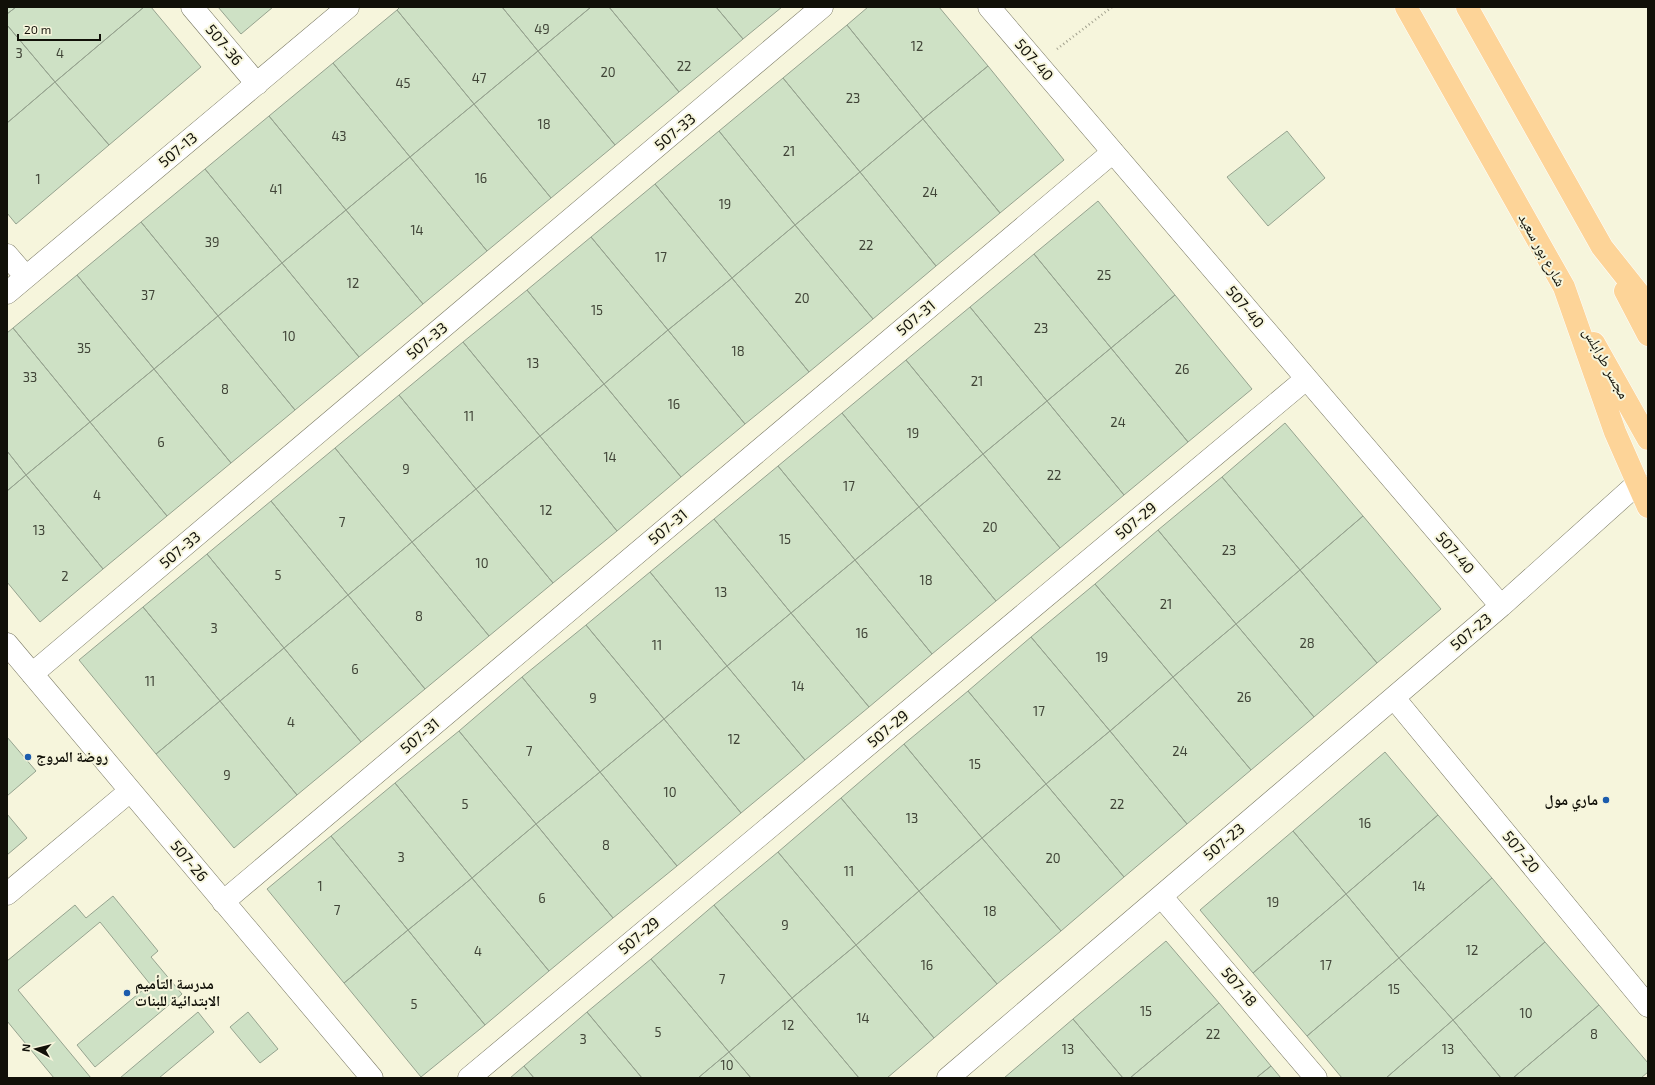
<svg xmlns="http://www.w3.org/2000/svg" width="1655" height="1085" font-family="'Exo 2','Noto Naskh Arabic',sans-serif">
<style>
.building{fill:#cee1c5;stroke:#96a38f}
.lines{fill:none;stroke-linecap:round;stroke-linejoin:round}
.minor-casing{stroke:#787761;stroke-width:23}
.major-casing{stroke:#fff;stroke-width:23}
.path{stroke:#a2a18e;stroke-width:2.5;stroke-dasharray:1 3;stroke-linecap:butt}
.minor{stroke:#fff;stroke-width:22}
.major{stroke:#fdd498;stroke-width:22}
.poi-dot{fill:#1b5cad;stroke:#f6f5dc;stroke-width:1.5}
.labels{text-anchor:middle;stroke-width:4;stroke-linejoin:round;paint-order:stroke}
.number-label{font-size:13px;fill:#404437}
.street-label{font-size:15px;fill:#111008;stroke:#f6f5dc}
.poi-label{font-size:15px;font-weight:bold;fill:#111008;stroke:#f6f5dc;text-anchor:start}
</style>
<rect width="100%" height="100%" fill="#f6f5dc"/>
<!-- building -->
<path class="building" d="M7,7H16L7,14Z
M16,7H144L55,82L7,25V14Z
M144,7H151L201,67L109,145L55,82Z
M218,7H273L241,34Z
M400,7H502L538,51L474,104L397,10Z
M502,7H591L538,51Z
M591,7H609L679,92L615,145L538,51Z
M609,7H716L743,39L679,92Z
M716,7H782L743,39Z
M868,7H939L988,66L923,119L847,25Z
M397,10L474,104L410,157L333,63Z
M7,25L55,82L7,123Z
M847,25L923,119L860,172L783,78Z
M538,51L615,145L551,198L474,104Z
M333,63L410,157L346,210L269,116Z
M988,66L1064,160L1000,213L923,119Z
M783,78L860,172L795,225L719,131Z
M55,82L109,145L16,224L7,213V123Z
M474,104L551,198L487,251L410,157Z
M269,116L346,210L282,263L205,169Z
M923,119L1000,213L936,266L860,172Z
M719,131L795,225L732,278L655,184Z
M1287,131L1325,178L1268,226L1227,177Z
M410,157L487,251L423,304L346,210Z
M205,169L282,263L218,316L141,222Z
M860,172L936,266L873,319L795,225Z
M655,184L732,278L668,330L591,237Z
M1098,201L1175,295L1111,348L1034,254Z
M346,210L423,304L359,357L282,263Z
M141,222L218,316L154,369L77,275Z
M795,225L873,319L809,372L732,278Z
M591,237L668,330L604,384L527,290Z
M1034,254L1111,348L1047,401L970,307Z
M282,263L359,357L295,410L218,316Z
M77,275L154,369L90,422L13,328Z
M732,278L809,372L745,424L668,330Z
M527,290L604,384L540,436L463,342Z
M1175,295L1252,389L1188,442L1111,348Z
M970,307L1047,401L983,454L906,360Z
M218,316L295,410L231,463L154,369Z
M13,328L90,422L26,475L7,451V333Z
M668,330L745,424L681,477L604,384Z
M463,342L540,436L476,489L399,395Z
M1111,348L1188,442L1124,495L1047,401Z
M906,360L983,454L919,507L842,413Z
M154,369L231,463L167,516L90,422Z
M604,384L681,477L617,531L540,436Z
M399,395L476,489L412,542L335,448Z
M1047,401L1124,495L1060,548L983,454Z
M842,413L919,507L855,560L778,466Z
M90,422L167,516L103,569L26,475Z
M1285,423L1363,516L1300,570L1222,477Z
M540,436L617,531L553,583L476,489Z
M335,448L412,542L348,595L271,501Z
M7,451L26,475L7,491Z
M983,454L1060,548L996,601L919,507Z
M778,466L855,560L791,613L714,519Z
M26,475L103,569L40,622L7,582V491Z
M1222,477L1300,570L1236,624L1158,530Z
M476,489L553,583L489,636L412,542Z
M271,501L348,595L284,648L207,554Z
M919,507L996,601L932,654L855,560Z
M1363,516L1441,609L1377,663L1300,570Z
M714,519L791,613L727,666L650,572Z
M1158,530L1236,624L1173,677L1095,584Z
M412,542L489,636L425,689L348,595Z
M207,554L284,648L220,701L143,607Z
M855,560L932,654L869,707L791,613Z
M1300,570L1377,663L1314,717L1236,624Z
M650,572L727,666L664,719L586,625Z
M1095,584L1173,677L1110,731L1031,637Z
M348,595L425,689L361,742L284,648Z
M143,607L220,701L156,754L79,660Z
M791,613L869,707L805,760L727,666Z
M1236,624L1314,717L1251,770L1173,677Z
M586,625L664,719L600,772L522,677Z
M1031,637L1110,731L1046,784L968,691Z
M284,648L361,742L297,795L220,701Z
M727,666L805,760L741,813L664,719Z
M522,677L600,772L536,824L459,731Z
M1173,677L1251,770L1187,824L1110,731Z
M968,691L1046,784L982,838L904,744Z
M220,701L297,795L234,848L156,754Z
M664,719L741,813L677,866L600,772Z
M459,731L536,824L472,878L395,783Z
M1110,731L1187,824L1124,877L1046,784Z
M7,737L36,771L7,796Z
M904,744L982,838L919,891L841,798Z
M1385,752L1438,815L1346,894L1293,831Z
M600,772L677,866L613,918L536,824Z
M395,783L472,878L408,930L331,836Z
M1046,784L1124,877L1061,931L982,838Z
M841,798L919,891L856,945L778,852Z
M7,814L27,838L7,855Z
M1438,815L1492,878L1399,958L1346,894Z
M536,824L613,918L549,971L472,878Z
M1293,831L1346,894L1253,973L1200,910Z
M331,836L408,930L344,983L267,889Z
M982,838L1061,931L997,984L919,891Z
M778,852L856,945L792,998L714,905Z
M472,878L549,971L485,1025L408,930Z
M1492,878L1545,942L1453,1020L1399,958Z
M919,891L997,984L934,1038L856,945Z
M1346,894L1399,958L1307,1036L1253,973Z
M113,896L158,951L151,957L182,994L95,1067L77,1045L150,984L100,922L18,990L91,1078H54L7,1021V961L75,905L86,918Z
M714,905L792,998L729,1052L651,959Z
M408,930L485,1025L421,1077L344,983Z
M1166,941L1219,1003L1130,1078H1123L1073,1019Z
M1545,942L1599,1005L1513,1078H1501L1453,1020Z
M856,945L934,1038L887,1078H859L792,998Z
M1399,958L1453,1020L1386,1078H1342L1307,1036Z
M651,959L729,1052L698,1078H642L587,1012Z
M792,998L859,1078H751L729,1052Z
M1219,1003L1271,1066L1256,1078H1130Z
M1599,1005L1648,1063V1072L1641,1078H1513Z
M198,1012L214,1032L159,1078H120Z
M248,1012L278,1049L260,1063L230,1027Z
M587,1012L642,1078H534L524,1066Z
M1073,1019L1123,1078H1004Z
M1453,1020L1501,1078H1386Z
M729,1052L751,1078H698Z
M524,1066L534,1078H510Z
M1271,1066L1281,1078H1256Z"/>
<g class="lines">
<defs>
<path id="minor" d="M192,7L257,84
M989,7L1501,606
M7,255L26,277
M7,293L348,7
M7,644L372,1078
M32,674L822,7
M1394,698L1648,1006
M7,894L130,791
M1161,896L1316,1078
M223,902L1113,152
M469,1078L1306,379
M948,1078L1501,606L1638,483"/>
<path id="major" d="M1406,7L1564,287L1615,432L1648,507
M1467,7L1602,247L1648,305
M1625,291L1648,335
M1594,343L1648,439"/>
</defs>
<!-- minor casing -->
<use href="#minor" class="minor-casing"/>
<!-- major casing -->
<use href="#major" class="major-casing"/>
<!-- path -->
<path class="path" d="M1057,49L1112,7"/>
<!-- minor -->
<use href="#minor" class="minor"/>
<!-- major -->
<use href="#major" class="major"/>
</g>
<!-- markers -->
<g class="poi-dot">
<circle cx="28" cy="757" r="4"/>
<circle cx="1606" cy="800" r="4"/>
<circle cx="127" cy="993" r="4"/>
</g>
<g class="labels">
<!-- number labels -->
<g class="number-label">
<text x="542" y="34">49</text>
<text x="917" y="51">12</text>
<text x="19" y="58">3</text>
<text x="60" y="58">4</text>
<text x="684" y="71">22</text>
<text x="608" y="77">20</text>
<text x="479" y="83">47</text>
<text x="403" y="88">45</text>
<text x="853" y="103">23</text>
<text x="544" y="129">18</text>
<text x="339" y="141">43</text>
<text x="789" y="156">21</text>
<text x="481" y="183">16</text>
<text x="38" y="184">1</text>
<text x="276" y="194">41</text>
<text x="930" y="197">24</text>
<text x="725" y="209">19</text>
<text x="417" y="235">14</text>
<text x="212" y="247">39</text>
<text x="866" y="250">22</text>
<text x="661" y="262">17</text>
<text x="1104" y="280">25</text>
<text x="353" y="288">12</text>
<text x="148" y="300">37</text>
<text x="802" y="303">20</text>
<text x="597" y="315">15</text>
<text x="1041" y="333">23</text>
<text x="289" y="341">10</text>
<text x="84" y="353">35</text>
<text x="738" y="356">18</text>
<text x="533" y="368">13</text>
<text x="1182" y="374">26</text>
<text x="30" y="382">33</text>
<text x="977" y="386">21</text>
<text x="225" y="394">8</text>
<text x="674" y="409">16</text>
<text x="469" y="421">11</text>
<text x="1118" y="427">24</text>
<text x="913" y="438">19</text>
<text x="161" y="447">6</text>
<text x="610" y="462">14</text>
<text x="406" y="474">9</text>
<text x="1054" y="480">22</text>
<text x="849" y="491">17</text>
<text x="97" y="500">4</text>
<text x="546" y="515">12</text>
<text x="342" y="527">7</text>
<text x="990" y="532">20</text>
<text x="39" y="535">13</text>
<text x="785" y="544">15</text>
<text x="1229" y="555">23</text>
<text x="482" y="568">10</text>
<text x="278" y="580">5</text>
<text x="65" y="581">2</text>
<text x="926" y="585">18</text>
<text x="721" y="597">13</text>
<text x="1166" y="609">21</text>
<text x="419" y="621">8</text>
<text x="214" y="633">3</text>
<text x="862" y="638">16</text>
<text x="1307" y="648">28</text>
<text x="657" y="650">11</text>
<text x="1102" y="662">19</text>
<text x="355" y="674">6</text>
<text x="150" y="686">11</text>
<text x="798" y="691">14</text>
<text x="1244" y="702">26</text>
<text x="593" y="703">9</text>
<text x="1039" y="716">17</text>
<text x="291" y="727">4</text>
<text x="734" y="744">12</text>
<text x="529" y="756">7</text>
<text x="1180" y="756">24</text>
<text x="975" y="769">15</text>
<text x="227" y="780">9</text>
<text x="670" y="797">10</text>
<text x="465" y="809">5</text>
<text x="1117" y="809">22</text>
<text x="912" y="823">13</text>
<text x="1365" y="828">16</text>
<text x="606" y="850">8</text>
<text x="401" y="862">3</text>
<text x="1053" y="863">20</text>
<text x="849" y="876">11</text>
<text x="320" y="891">1</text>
<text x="1419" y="891">14</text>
<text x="542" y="903">6</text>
<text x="1273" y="907">19</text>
<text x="337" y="915">7</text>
<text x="990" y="916">18</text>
<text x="785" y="930">9</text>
<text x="1472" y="955">12</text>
<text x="478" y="956">4</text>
<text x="927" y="970">16</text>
<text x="1326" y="970">17</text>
<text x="722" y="984">7</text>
<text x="1394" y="994">15</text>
<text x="414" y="1009">5</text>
<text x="1146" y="1016">15</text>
<text x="1526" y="1018">10</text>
<text x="863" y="1023">14</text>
<text x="788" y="1030">12</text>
<text x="658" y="1037">5</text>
<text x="1213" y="1039">22</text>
<text x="1594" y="1039">8</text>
<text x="583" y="1044">3</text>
<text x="1068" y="1054">13</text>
<text x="1448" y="1054">13</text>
<text x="727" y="1070">10</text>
</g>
<!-- street labels -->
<g class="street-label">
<text transform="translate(224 45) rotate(50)" y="5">507-36</text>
<text transform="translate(1034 60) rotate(49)" y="5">507-40</text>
<text transform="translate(675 132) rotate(-40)" y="5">507-33</text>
<text transform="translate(178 150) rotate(-40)" y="5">507-13</text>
<text transform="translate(1542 250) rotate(61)" y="5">شارع بور سعيد</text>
<text transform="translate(1245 307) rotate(50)" y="5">507-40</text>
<text transform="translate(916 318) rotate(-40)" y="5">507-31</text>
<text transform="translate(427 341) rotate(-40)" y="5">507-33</text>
<text transform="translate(1606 363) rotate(61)" y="5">مجسر طرابلس</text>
<text transform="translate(1136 521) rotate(-40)" y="5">507-29</text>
<text transform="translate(668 527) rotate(-40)" y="5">507-31</text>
<text transform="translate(180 550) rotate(-40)" y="5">507-33</text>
<text transform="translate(1455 553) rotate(49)" y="5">507-40</text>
<text transform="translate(1471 632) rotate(-40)" y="5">507-23</text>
<text transform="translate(888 729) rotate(-40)" y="5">507-29</text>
<text transform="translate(420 736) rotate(-40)" y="5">507-31</text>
<text transform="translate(1224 842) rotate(-40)" y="5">507-23</text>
<text transform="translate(1521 852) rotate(51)" y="5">507-20</text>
<text transform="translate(189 861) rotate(50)" y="5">507-26</text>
<text transform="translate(639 936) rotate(-40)" y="5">507-29</text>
<text transform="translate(1239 987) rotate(50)" y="5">507-18</text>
</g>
<!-- poi labels -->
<g class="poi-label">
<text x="36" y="762">روضة المروج</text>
<text x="1598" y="805" text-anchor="end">ماري مول</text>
<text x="135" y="989">مدرسة التأميم<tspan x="135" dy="17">الابتدائية للبنات</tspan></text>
</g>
</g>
<!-- border -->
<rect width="1655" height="1085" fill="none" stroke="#111008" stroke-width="16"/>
<!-- north arrow -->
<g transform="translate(36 1049) rotate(277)" stroke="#f6f5dc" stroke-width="3" paint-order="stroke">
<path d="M0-3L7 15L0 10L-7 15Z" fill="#111008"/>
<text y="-6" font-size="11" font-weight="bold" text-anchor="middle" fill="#111008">N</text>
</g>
<!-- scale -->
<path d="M18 34v6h82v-6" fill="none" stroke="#111008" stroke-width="2"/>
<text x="24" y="34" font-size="12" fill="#111008" stroke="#f6f5dc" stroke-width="3" paint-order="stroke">20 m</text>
</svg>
